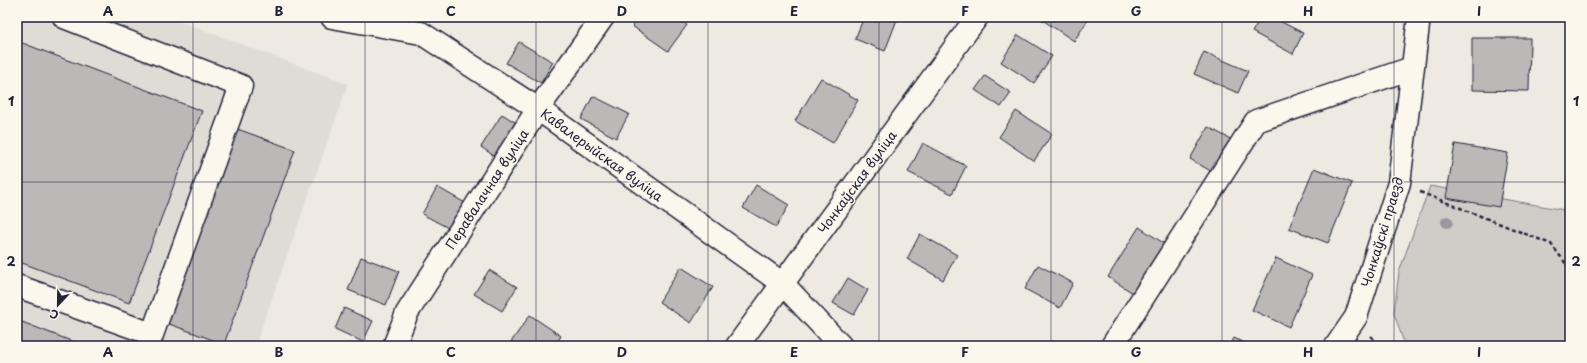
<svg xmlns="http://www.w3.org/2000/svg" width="1587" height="363" font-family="'Playpen Sans',sans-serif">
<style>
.built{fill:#dfdbd5}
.green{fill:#d0cdc9;stroke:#797882}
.building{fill:#bcb8b8;stroke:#22223b}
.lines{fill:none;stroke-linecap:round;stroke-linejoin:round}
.minor-casing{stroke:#22223b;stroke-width:25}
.path{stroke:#22223b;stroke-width:2.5;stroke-dasharray:4 3;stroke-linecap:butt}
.minor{stroke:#fbf7ec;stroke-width:22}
.tree{fill:#9a989e}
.grid{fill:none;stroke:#22223b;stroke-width:1;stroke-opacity:0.55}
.labels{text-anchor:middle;stroke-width:3;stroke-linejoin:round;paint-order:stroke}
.street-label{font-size:13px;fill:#22223b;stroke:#fbf7ec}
.neatline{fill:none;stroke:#22223b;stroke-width:1.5}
.grid-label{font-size:13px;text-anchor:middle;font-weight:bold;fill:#22223b}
</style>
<rect width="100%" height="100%" fill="#eeeae2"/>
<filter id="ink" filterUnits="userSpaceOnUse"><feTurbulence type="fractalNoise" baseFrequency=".025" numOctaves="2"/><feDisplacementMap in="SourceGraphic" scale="8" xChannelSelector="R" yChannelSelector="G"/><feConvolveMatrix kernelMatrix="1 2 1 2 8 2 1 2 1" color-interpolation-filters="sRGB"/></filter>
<g filter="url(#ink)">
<!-- built -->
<path class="built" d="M17,17H168L348,84L255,346H17Z"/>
<!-- green -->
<path class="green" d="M1430,186L1570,211V346H1405L1394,313L1399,272Z"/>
<!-- building -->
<path class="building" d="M639,17H676L687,25L668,51L632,26Z
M864,17H898L885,51L855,39Z
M1038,17H1090L1074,41Z
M1261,17H1272L1303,33L1293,54L1252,32Z
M1018,35L1052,56L1034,83L1001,62Z
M1472,38H1530L1529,91L1472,90Z
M17,41L202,111L129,303L17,261Z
M519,42L553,62L541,83L506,63Z
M1204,52L1248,71L1238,93L1194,74Z
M985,76L1011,93L1001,107L975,90Z
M821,78L858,100L833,143L795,121Z
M593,96L629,114L616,138L581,119Z
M1016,111L1052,134L1034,161L999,137Z
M502,114L518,124L497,158L481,147Z
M232,127L295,150L224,344L161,321Z
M1208,127L1232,140L1214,173L1190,159Z
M923,143L966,166L952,194L908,172Z
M1455,144L1508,153L1499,207L1446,198Z
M1314,168L1352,183L1328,243L1289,228Z
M756,185L789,205L776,227L743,208Z
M437,187L467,204L452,230L422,214Z
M1139,227L1165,244L1133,293L1108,277Z
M920,234L957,255L943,280L907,259Z
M361,257L399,271L386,305L348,290Z
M1276,258L1312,275L1289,327L1252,310Z
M1038,265L1073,283L1060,308L1025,289Z
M681,267L713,287L691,323L659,302Z
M489,270L517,287L502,311L474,294Z
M848,278L868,290L854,315L833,303Z
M344,308L373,321L363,342L335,329Z
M530,315L561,336L555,346H517L511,342Z
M17,320L84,346H17Z
M1234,338L1251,346H1230Z
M1057,342L1064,346H1055Z"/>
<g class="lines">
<defs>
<path id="minor" d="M64,17L241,86L148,346
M332,17L421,33L538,109L783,284L841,346
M17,286L152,334
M394,346L407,313L538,109L603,17
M737,346L977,17
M1112,346L1256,121L1412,68
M1336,346L1356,317L1399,183L1419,17"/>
</defs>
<!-- minor casing -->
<use href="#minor" class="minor-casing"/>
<!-- path -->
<path class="path" d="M1420,192L1551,244L1570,269
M1371,336L1379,346"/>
<!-- minor -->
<use href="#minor" class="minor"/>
</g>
<!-- trees -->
<circle class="tree" cx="1447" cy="222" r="6"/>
</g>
<!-- grid -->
<path class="grid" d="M193,17V346M365,17V346M536,17V346M708,17V346M879,17V346M1051,17V346M1222,17V346M1394,17V346M17,182H1570"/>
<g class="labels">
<!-- street labels -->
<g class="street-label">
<text transform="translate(602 155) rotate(36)" y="5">Кавалерыйская вуліца</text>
<text transform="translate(857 182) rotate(-54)" y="5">Чонкаўская вуліца</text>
<text transform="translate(487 189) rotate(-57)" y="5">Перавалачная вуліца</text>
<text transform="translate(1382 232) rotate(-73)" y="5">Чонкаўскі праезд</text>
</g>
</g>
<!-- margin -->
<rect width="1587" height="363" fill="none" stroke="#fbf7ec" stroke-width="44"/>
<!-- north arrow -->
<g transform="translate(58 305) rotate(202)" stroke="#fbf7ec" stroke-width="3" paint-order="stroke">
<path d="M0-3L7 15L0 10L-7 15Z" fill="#22223b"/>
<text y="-6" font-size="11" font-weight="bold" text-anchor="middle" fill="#22223b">С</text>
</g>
<rect x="22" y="22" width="1543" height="319" class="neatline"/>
<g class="grid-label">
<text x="108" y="16">A</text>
<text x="279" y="16">B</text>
<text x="451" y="16">C</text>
<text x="622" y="16">D</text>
<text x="794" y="16">E</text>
<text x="965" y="16">F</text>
<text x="1136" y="16">G</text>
<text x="1308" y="16">H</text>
<text x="1479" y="16">I</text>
<text x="11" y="106">1</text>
<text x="1576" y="106">1</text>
<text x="11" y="266">2</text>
<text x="1576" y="266">2</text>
<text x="108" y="357">A</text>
<text x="279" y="357">B</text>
<text x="451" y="357">C</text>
<text x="622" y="357">D</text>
<text x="794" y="357">E</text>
<text x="965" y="357">F</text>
<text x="1136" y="357">G</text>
<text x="1308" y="357">H</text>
<text x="1479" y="357">I</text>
</g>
</svg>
